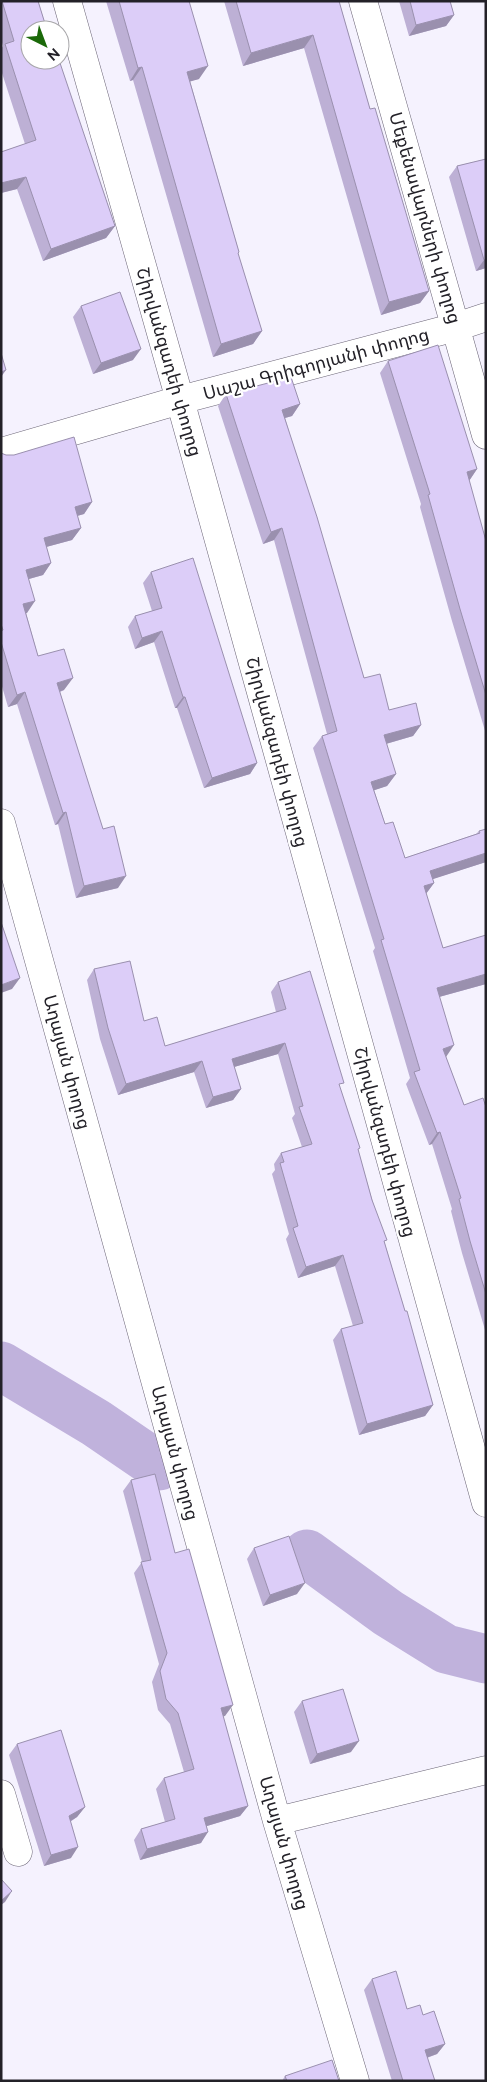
<svg xmlns="http://www.w3.org/2000/svg" width="487" height="2082" font-family="Raleway,'Noto Sans Armenian',sans-serif">
<style>
.lines{fill:none;stroke-linecap:round;stroke-linejoin:round}
.river{stroke:#c0b2dc;stroke-width:49}
.minor-casing{stroke:#6b6576;stroke-width:29}
.minor{stroke:#fff;stroke-width:28}
.wall{fill:#bdb0d5}
.shaded-wall{fill:#9a90ae}
.building{fill:#dccdf8;stroke:#9a90ae}
.labels{text-anchor:middle;stroke-width:4.5;stroke-linejoin:round;paint-order:stroke}
.street-label{font-size:18px;fill:#232128;stroke:#fff}
</style>
<rect width="100%" height="100%" fill="#f5f2fe"/>
<g class="lines">
<!-- river -->
<path class="river" d="M1,1366L96,1423L159,1466
M307,1554L388,1613L446,1649L486,1659"/>
<defs>
<path id="minor" d="M67,1L180,400L486,1503
M363,1L486,435
M1,452L180,400L456,327L486,317
M1,823L277,1821L355,2081
M1,1794L18,1852
M277,1821L486,1770"/>
</defs>
<!-- minor casing -->
<use href="#minor" class="minor-casing"/>
<!-- minor -->
<use href="#minor" class="minor"/>
</g>
<!-- wall -->
<path class="wall" d="M1,1H38L47,30L115,226L106,238L43,261L17,189L1,193V152L25,144L1,70V49L3,46L1,39Z
M106,1H189L199,79L190,81L239,252L238,254L262,331L253,344L213,357L133,80L130,81Z
M224,1H339L370,109L429,291L420,303L381,315L304,48L243,66Z
M399,1H450L454,15L446,26L409,36Z
M486,159V268L476,271L449,177L457,166Z
M81,306L133,360L93,374L73,317Z
M388,361L477,469L469,481L486,541V734L452,621L420,507L421,504L380,373Z
M226,394L300,404L292,416L285,418L364,678L389,710L421,725L413,736L386,744L396,774L387,786L374,790L385,824L405,858L476,834L479,831L486,862L432,879L434,883L426,894L443,948L486,935V984L439,997L446,1057L464,1105L486,1107V1333L462,1253L451,1211L452,1209L432,1144L429,1145L406,1084L410,1078L373,951L375,948L313,748L322,736L327,734L274,540L263,544L218,406Z
M1,453L92,502L84,514L77,516L81,528L72,540L46,547L51,563L43,575L29,579L27,613H26L38,656L64,690L60,692L118,888L76,898L58,824L55,825L17,704L8,707L1,683Z
M151,572L257,763L250,774L204,788L177,708H175L154,642L135,649L128,627L135,616L152,611L143,583Z
M94,969L144,1021L165,1046L276,1012L271,992L278,982L340,1088L385,1244L433,1405L425,1416L359,1435L333,1340L341,1329L353,1326L335,1266L298,1278L286,1239L289,1234L272,1174L275,1170L274,1164L281,1153L302,1147L292,1118L295,1114L278,1054L234,1067L241,1089L233,1100L206,1108L194,1072L118,1095L100,1039L87,980Z
M131,1480L175,1553L225,1716H223L248,1806L240,1816L207,1826L201,1843L140,1860L134,1840L141,1829L165,1822L156,1789L164,1778L184,1772L170,1724L158,1710L152,1682L159,1664L134,1573L142,1562L123,1491Z
M254,1548L297,1594L263,1606L247,1559Z
M302,1701L351,1752L310,1764L294,1712Z
M17,1744L85,1807L77,1817L70,1822L71,1858L44,1866L9,1755Z
M372,1979L407,2009L423,2015L445,2044L437,2054L427,2058L435,2081H392L364,1990Z
M285,2076L339,2081H282Z"/>
<!-- shaded-wall -->
<path class="shaded-wall" d="M454,15L446,26L409,36L416,25Z
M313,35L304,48L243,66L251,53Z
M208,66L199,79L178,85L187,72Z
M142,67L133,80L130,81L138,68Z
M26,177L17,189L1,193V183Z
M115,226L106,238L43,261L51,249Z
M484,260H486V268L476,271Z
M429,291L420,303L381,315L389,302Z
M262,331L253,344L213,357L221,344Z
M141,349L133,360L93,374L101,363Z
M6,370L1,377V372Z
M300,404L292,416L274,421L282,410Z
M477,469L469,481L467,472Z
M92,502L84,514L66,519L75,507Z
M81,528L72,540L35,550L44,538Z
M282,528L274,540L263,544L271,532Z
M51,563L43,575L18,582L26,570Z
M35,601L27,613L15,616L23,604Z
M162,631L154,642L135,649L142,638Z
M73,678L64,690L49,695L57,683Z
M25,692L17,704L8,707L17,695Z
M183,697H185L177,708H175Z
M421,725L413,736L375,747L384,735Z
M257,763L250,774L204,788L212,778Z
M396,774L387,786L363,794L371,782Z
M66,812L58,824L55,825L63,813Z
M486,853V862L421,883L430,871Z
M126,876L118,888L76,898L84,886Z
M434,883L425,895L424,886Z
M486,974V984L428,1000L437,988Z
M20,978L12,989L1,993V985Z
M285,1043L278,1054L224,1070L232,1059Z
M454,1045L446,1057L443,1049Z
M202,1061L194,1072L118,1095L126,1084Z
M241,1089L233,1100L206,1108L213,1097Z
M440,1132L432,1144L429,1145L437,1133Z
M343,1255L335,1266L298,1278L306,1267Z
M433,1405L425,1416L359,1435L367,1424Z
M305,1583L297,1594L263,1606L270,1595Z
M233,1705L225,1716L213,1719L221,1708Z
M359,1741L351,1752L310,1764L317,1754Z
M248,1806L240,1816L197,1829L204,1818Z
M85,1807L77,1817L61,1827L69,1816Z
M208,1832L201,1843L140,1860L147,1849Z
M78,1847L71,1858L44,1866L51,1855Z
M12,1891L5,1902L1,1905V1901Z
M445,2044L437,2054L417,2061L425,2050Z"/>
<!-- building -->
<path class="building" d="M2,1H38L47,30L49,29V30H30V60H59L115,226L51,249L26,177L1,183V152L36,140L5,44L14,41Z
M119,1H189L208,66L187,72L239,252L238,253L262,331L221,344L142,67L138,68Z
M236,1H339L370,109L375,108L429,291L389,302L313,35L251,53Z
M410,1H450L454,15L416,25Z
M486,159V260H484L457,166Z
M120,292L141,349L101,363L81,306Z
M438,345L477,469L467,472L486,541V695L460,609L428,495L430,494L388,361Z
M1,353L6,370L1,372Z
M291,377L300,404L282,410L317,517L364,678L380,674L389,710L416,703L421,725L384,735L396,774L371,782L385,824L393,822L405,858L480,833L479,831L486,829V853L430,871L434,883L424,886L443,948L486,935V974L437,988L454,1045L443,1049L464,1105L483,1098L486,1107V1294L470,1241L459,1199L461,1198L440,1132L437,1133L414,1072L420,1070L381,940L384,939L322,736L337,731L282,528L271,532L226,394Z
M74,437L92,502L75,507L81,528L44,538L51,563L26,570L35,601L23,604L38,656L64,649L73,678L57,683L103,829L114,826L126,876L84,886L66,812L63,813L25,692L17,695L1,642V631L3,630L1,624V453L6,455H14Z
M193,558L257,763L212,778L185,697H183L162,631L142,638L135,616L162,608L151,572Z
M1,922L20,978L1,985Z
M130,961L144,1021L157,1017L165,1046L286,1009L278,982L310,971L344,1083L339,1084L360,1148L358,1149L372,1200L387,1240L384,1241L405,1311H407L433,1405L367,1424L341,1329L363,1323L343,1255L306,1267L293,1228L298,1226L280,1163L284,1162L281,1153L312,1144L299,1107L303,1106L285,1043L232,1059L241,1089L213,1097L202,1061L126,1084L108,1028L94,969Z
M155,1474L175,1553L189,1549L233,1705L221,1708L248,1806L204,1818L208,1832L147,1849L141,1829L175,1819L164,1778L194,1769L178,1713L166,1699L160,1671L167,1653L141,1562L151,1560L131,1480Z
M289,1536L305,1583L270,1595L254,1548Z
M343,1689L359,1741L317,1754L302,1701Z
M61,1730L85,1807L69,1816L78,1847L51,1855L17,1744Z
M1,1879L12,1891L1,1901Z
M396,1971L407,2009L420,2005L423,2015L434,2011L445,2044L425,2050L435,2081H403L372,1979Z
M332,2060L339,2081H287L285,2076Z"/>
<g class="labels">
<!-- street labels -->
<g class="street-label">
<text transform="translate(425 218) rotate(74)" y="6">Մեքենավարների փողոց</text>
<text transform="translate(169 362) rotate(74)" y="6">Շիրվանզադեի փողոց</text>
<text transform="translate(316 364) rotate(-15)" y="6">Սաշա Գրիգորյանի փողոց</text>
<text transform="translate(277 752) rotate(75)" y="6">Շիրվանզադեի փողոց</text>
<text transform="translate(67 1062) rotate(75)" y="6">Աղայան փողոց</text>
<text transform="translate(385 1142) rotate(75)" y="6">Շիրվանզադեի փողոց</text>
<text transform="translate(175 1453) rotate(75)" y="6">Աղայան փողոց</text>
<text transform="translate(284 1843) rotate(74)" y="6">Աղայան փողոց</text>
</g>
</g>
<!-- border -->
<rect width="487" height="2082" fill="none" stroke="#232128" stroke-width="5"/>
<!-- north arrow -->
<g transform="translate(45 45) rotate(138)"><circle r="24" fill="#ffffff" stroke="#a7a6a9"/>
<path d="M0-4L9 19L0 12L-9 19Z" fill="#1b6909"/>
<text y="-8" font-size="14" font-weight="bold" text-anchor="middle" fill="#232128">N</text>
</g>
</svg>
